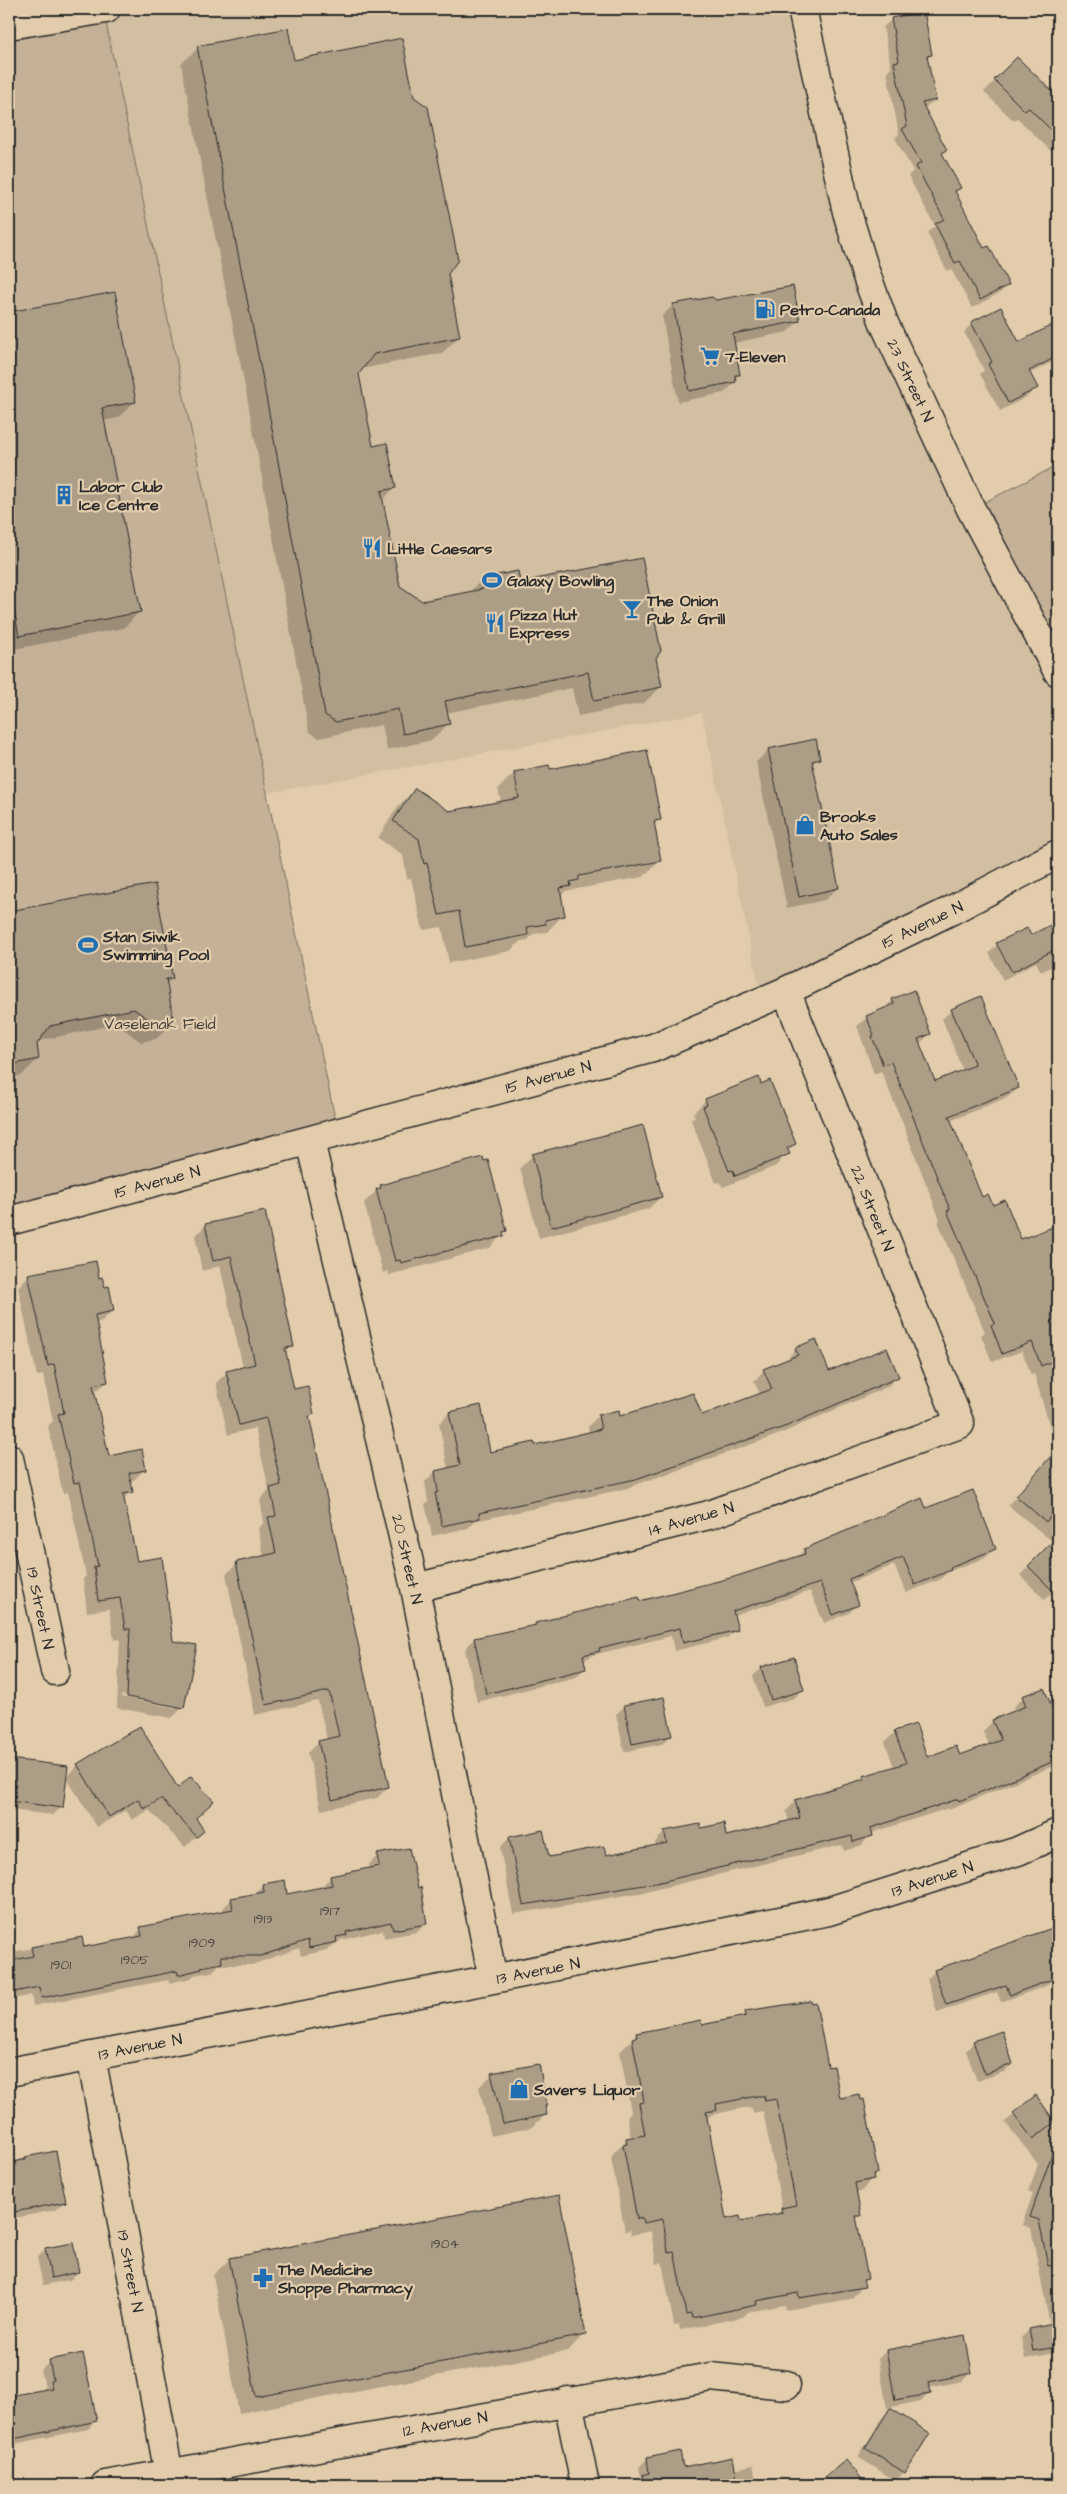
<svg xmlns="http://www.w3.org/2000/svg" width="1067" height="2494" font-family="'Architects Daughter',sans-serif">
<style>
.built{fill:#d2bea1}
.green{fill:#c4b197;stroke:#786e61}
.shadow{fill:#0003;fill-rule:evenodd}
.building{fill:#ac9d86;stroke:#2b2b2b;fill-rule:evenodd}
.lines{fill:none;stroke-linecap:round;stroke-linejoin:round}
.street-casing{stroke:#2b2b2b;stroke-width:31}
.secondary-casing{stroke:#2b2b2b;stroke-width:31}
.street{stroke:#e2ccac;stroke-width:28}
.secondary{stroke:#e2ccac;stroke-width:28}
.labels{text-anchor:middle;stroke-width:4.5;stroke-linejoin:round;paint-order:stroke}
.number-label{font-size:14px;fill:#4b4842}
.poi-label{font-size:16px;font-weight:bold;fill:#2b2b2b;stroke:#e2ccac;text-anchor:start}
.street-label{font-size:16px;fill:#2b2b2b;stroke:#e2ccac}
.park-label{font-size:16px;fill:#423f3b;stroke:#e2ccac}
</style>
<rect width="100%" height="100%" fill="#e2ccac"/>
<filter id="ink" filterUnits="userSpaceOnUse"><feTurbulence type="fractalNoise" baseFrequency=".02" numOctaves="2"/><feDisplacementMap in="SourceGraphic" scale="10" xChannelSelector="R" yChannelSelector="G"/><feConvolveMatrix kernelMatrix="1 2 1 2 8 2 1 2 1" color-interpolation-filters="sRGB"/></filter>
<g filter="url(#ink)">
<!-- built -->
<path class="built" d="M103,9H802L847,212L1058,672V852L762,1001L702,713L267,793Z"/>
<!-- green -->
<path class="green" d="M103,9L338,1133L9,1221V25Z
M1058,465V659L971,509Z"/>
<!-- shadow -->
<path class="shadow" d="M892,19L931,55L926,59L935,100L923,109L945,150L941,154L960,188L955,193L984,249L1008,285L1000,293L972,308L951,269L947,271L927,233L935,226L908,176L913,171L895,138L899,134L887,72L891,67L883,27Z
M198,48L293,61L446,274L459,337L442,353L361,369L358,374L372,447L395,487L382,501L399,587L422,602L468,593L482,580L519,583L655,658L661,687L644,703L578,716L572,688L446,713L448,724L432,740L387,750L382,725L319,738L309,731L246,392L181,64Z
M1017,58L1049,90L1052,86L1058,92V163L1054,154L1017,118L1014,121L984,92Z
M114,293L135,401L118,418L103,421L140,611L124,628L9,650V314Z
M716,301L799,321L787,332L734,343L739,374L734,379L735,382L724,393L678,402L662,316L673,305Z
M972,323L1019,344L1058,324V359L1029,374L1036,387L1028,396L1000,411L980,374L984,370L964,332Z
M769,750L819,758L811,765L837,888L825,900L787,908L756,762Z
M549,770L659,820L653,826L660,861L643,877L566,891L560,896L563,915L547,932L533,934L528,940L521,941L510,951L449,963L442,927L423,930L411,878L407,879L403,855L378,838L398,806L415,790L448,813L501,802L498,789L514,773Z
M154,885L172,978L166,985L173,1023L156,1039L141,1042L117,1024L38,1041L35,1044L38,1059L22,1075L9,1078V912Z
M1058,923V963L1041,972L1036,962L1003,980L989,953L997,945L1030,937Z
M893,1000L930,1034L919,1044L934,1082L963,1071L942,1019L952,1010L1018,1088L1008,1097L950,1121L981,1198L992,1207L1021,1241L1058,1226V1453L1034,1374L1031,1375L1022,1351L992,1362L981,1335L985,1332L938,1222L940,1220L903,1124L881,1071L874,1074L857,1026L867,1017L883,1010Z
M706,1100L794,1144L776,1166L723,1187L720,1182L716,1183L691,1120L695,1117L693,1113Z
M533,1155L661,1197L648,1209L539,1238L520,1168Z
M381,1186L506,1230L490,1248L389,1275L388,1271L383,1273L364,1203Z
M264,1213L292,1346L285,1354L293,1390L313,1414L308,1419L388,1787L377,1798L321,1810L308,1753L319,1742L327,1740L318,1701L255,1715L226,1574L237,1564L264,1557L258,1529L264,1522L260,1500L269,1490L255,1428L228,1435L216,1383L227,1372L243,1368L220,1266L202,1271L195,1236L205,1226Z
M29,1275L98,1279L113,1310L102,1321L95,1323L107,1382L94,1393L108,1458L145,1469L134,1480L129,1481L131,1491L123,1500L136,1562L172,1642L183,1707L172,1718L117,1708L120,1639L114,1640L109,1609L87,1612L83,1579L86,1576L68,1492L63,1494L48,1426L53,1421L43,1375L37,1376L18,1287ZM122,1695L176,1705V1708L121,1697Z
M815,1341L828,1373L897,1377L887,1387L775,1436L624,1489L475,1521L468,1528L432,1536L425,1504L428,1502L425,1482L435,1472L448,1469L439,1423L449,1413L489,1453L534,1447L589,1433L588,1427L598,1416L618,1412L619,1417H701L760,1395L754,1381L764,1370L786,1361L795,1349Z
M1053,1457L1058,1462V1586L1045,1600L1020,1575L1053,1542L1008,1505Z
M921,1500L925,1510L994,1549L985,1558L947,1572L941,1579L906,1593L894,1565L849,1583L858,1604L849,1613L824,1623L810,1591L733,1616L736,1629L727,1638L674,1651L671,1636L593,1655L583,1661L585,1668L576,1677L477,1702L465,1649L474,1639L734,1578L796,1559L804,1550Z
M762,1668L803,1689L794,1698L763,1707L753,1676Z
M1023,1698L1055,1717L1058,1716V1764L949,1810V1808L871,1833L862,1845L844,1851L842,1845L645,1892L513,1914L500,1848L509,1838L548,1858L605,1856L656,1847L655,1842L665,1832L700,1830L725,1838L789,1822L786,1811L796,1801L859,1781L863,1777L894,1767L885,1742L895,1732L926,1759L959,1756L989,1745L983,1731L993,1721L1015,1712L1013,1707Z
M625,1706L671,1736L662,1744L624,1752L616,1714Z
M140,1728L203,1831L185,1847L149,1810L132,1820L126,1810L97,1827L66,1777L78,1765Z
M9,1757L62,1807L53,1815L9,1810Z
M378,1855L426,1923L417,1932L384,1938L383,1930L341,1940L327,1950L301,1956L299,1948L252,1965H219L212,1972L194,1975L191,1978L169,1983L168,1980L33,2006L31,1995L9,2000V1953L81,1938L83,1949L132,1939L141,1929L223,1912V1908L231,1900L254,1894L263,1886L286,1895L322,1888V1886L331,1877L370,1869L369,1864ZM377,1860H379V1873Z
M1058,1927V1969L1052,1972L1054,1977L1046,1986L1001,2002L997,1992L937,2012L927,1979L935,1971Z
M746,2012L827,2068L839,2100L876,2173L861,2192L855,2193L860,2215L855,2220L866,2279L863,2283V2286L851,2299L786,2310L785,2305L748,2312L743,2317L680,2330L679,2325L674,2326L662,2262L656,2264L651,2231L631,2235L630,2230L625,2231L611,2158L614,2152L627,2139H631L627,2116L631,2112L620,2052L637,2034L739,2019ZM743,2108H752L753,2113L763,2111L782,2209L775,2216L740,2223L725,2220L706,2119L711,2115Z
M974,2042L1012,2064L1004,2072L977,2081L966,2051Z
M492,2075L544,2107L545,2115L533,2127L491,2136L479,2087Z
M1036,2097L1058,2127V2373L1054,2353L1025,2359L1021,2338L1029,2330L1050,2326L1031,2228L1022,2225L1033,2193L1029,2191L1038,2164L1005,2122Z
M26,2158L65,2201L56,2210L9,2219V2164L23,2161Z
M46,2249L78,2272L70,2280L43,2285L37,2258Z
M230,2259L584,2334L568,2351L239,2413L213,2275Z
M886,2351L971,2373L962,2381L929,2388L930,2393L921,2401L887,2408L878,2359Z
M50,2362L96,2420L88,2429L9,2445V2398L43,2391L45,2387L41,2370Z
M890,2410L928,2434L904,2472L896,2481L858,2457L882,2418Z
M647,2459L682,2468L734,2469L753,2465L757,2485H642L639,2467Z
M797,2480L799,2485H778Z"/>
<!-- building -->
<path class="building" d="M924,11L932,55L927,56L936,100L922,103L947,150L942,153L961,188L955,191L984,248L989,246L1009,285L980,300L960,261L955,263L935,224L944,219L916,166L921,163L902,129L907,126L894,62L899,61L891,18Z
M288,28L294,60L402,38L414,97L428,107L458,260L448,274L460,337L374,354L359,374L373,446L387,443L396,488L381,491L400,586L422,601L483,589L481,578L518,571L520,582L642,558L661,651L656,658L662,687L594,701L588,672L445,701L450,724L403,734L398,709L336,722L325,715L262,375L197,46Z
M1017,57L1058,97V137L1029,108L1025,111L994,80Z
M793,286L800,321L733,334L740,375H735L736,382L689,391L673,304L712,297L716,300Z
M115,292L136,402L102,408L141,612L19,636L9,582V312Z
M1001,307L1019,342L1058,322V356L1029,371L1038,388L1008,403L988,364L992,362L971,322Z
M816,739L820,759L812,761L839,888L799,897L768,749Z
M647,750L661,820L654,821L661,861L579,876V880L570,882L571,886L560,888L565,916L545,920L546,924L527,927L528,935L465,947L459,911L439,915L427,863L424,864L419,839L393,821L415,788L449,811L519,798L514,772L549,765L550,769Z
M155,884L173,979H166L174,1023L158,1026L134,1009L50,1026L37,1044L39,1059L9,1065V911Z
M1058,921V948L1012,972L996,943L1027,928L1031,935Z
M914,990L931,1034L918,1039L935,1081L975,1065L951,1009L981,996L1019,1088L949,1116L982,1197L988,1194L993,1205L1005,1200L1021,1239L1058,1225V1359L1041,1366L1032,1342L1002,1354L991,1325L995,1323L947,1211L950,1210L912,1114L891,1062L883,1065L872,1036L874,1035L866,1016L894,1004L892,999Z
M759,1077L761,1084L770,1080L796,1144L787,1148L790,1154L735,1176L733,1170L729,1171L703,1107L707,1105L705,1099Z
M643,1125L662,1197L551,1227L532,1154Z
M483,1157L484,1161L488,1160L507,1231L503,1232L504,1236L401,1263L400,1260L395,1261L376,1189L381,1188L380,1185Z
M265,1211L294,1347L285,1348L294,1389L308,1386L314,1414L309,1416L389,1787L332,1800L318,1741L339,1736L329,1691L266,1705L236,1562L276,1553L268,1517L276,1516L270,1488L281,1485L266,1418L239,1425L226,1371L255,1364L231,1256L213,1261L205,1224Z
M96,1261L99,1278L102,1277L105,1287L109,1286L114,1311L95,1315L108,1382L93,1385L109,1456L142,1449L146,1470L129,1473L133,1492L123,1494L137,1561L162,1557L173,1641L197,1645L184,1708L127,1697L130,1629H125L120,1598L98,1601L94,1567L98,1566L80,1482L74,1483L58,1414L64,1413L54,1364L48,1366L28,1274Z
M816,1339L829,1371L887,1348L899,1377L787,1426L636,1479L479,1513L480,1518L442,1526L435,1493L438,1492L435,1471L460,1465L449,1412L481,1405L490,1452L534,1442L535,1445L601,1429L598,1415L619,1410L620,1416L693,1393L702,1415L772,1389L763,1369L798,1355L795,1348Z
M1058,1448V1507L1046,1522L1016,1496Z
M973,1490L996,1549L950,1567L951,1570L915,1585L903,1557L849,1579L859,1605L833,1615L820,1583L733,1611L738,1630L683,1643L680,1628L599,1648L600,1651L583,1655L586,1669L486,1694L474,1638L536,1625L535,1623L639,1597L640,1601L734,1577L805,1554L804,1549L922,1498L926,1508Z
M1058,1536V1596L1028,1566Z
M794,1657L804,1690L771,1700L761,1667Z
M1044,1688L1058,1722V1749L1050,1752L1054,1761L1006,1782L959,1801L958,1799L871,1828L873,1836L853,1842L852,1836L656,1883L523,1905L509,1837L543,1830L549,1857L604,1846L606,1855L667,1843L664,1831L700,1824L701,1828L724,1823L726,1836L800,1818L795,1800L864,1779L863,1776L906,1763L894,1731L916,1724L927,1757L956,1746L960,1755L1001,1740L992,1720L1026,1706L1022,1696Z
M664,1697L672,1736L632,1744L624,1705Z
M140,1726L178,1788L191,1776L214,1801L196,1818L204,1831L197,1837L161,1799L144,1809L138,1799L109,1817L77,1764Z
M9,1759L68,1766L63,1808L9,1801Z
M409,1848L418,1888L421,1887L427,1924L393,1930L391,1922L346,1932L347,1935L336,1937L337,1942L309,1948L308,1940L261,1956H221L222,1963L201,1967L202,1969L178,1975L177,1971L41,1998L39,1987L9,1993V1961L33,1956L31,1947L82,1937L84,1947L142,1936L140,1927L233,1909L231,1898L264,1892L263,1884L285,1880L287,1894L332,1885L330,1876L379,1866L377,1854Z
M1058,1926V1977L1010,1995L1006,1985L946,2005L934,1970Z
M811,2001L812,2004L816,2003L828,2067L834,2066L840,2098L859,2094L860,2100L864,2099L878,2173L873,2174L874,2179L855,2183L861,2216H856L868,2279L863,2280L865,2287L799,2298L798,2293L756,2301L757,2305L692,2318L691,2314L686,2315L674,2251L668,2252L663,2219L643,2223L642,2218L637,2219L623,2145L627,2144L626,2138L645,2135L639,2103L644,2102L632,2038L637,2037L636,2033L701,2020L702,2025L706,2024L746,2016L745,2011ZM757,2096H764L765,2101L776,2099L796,2205L781,2208L782,2213L741,2221L740,2216L726,2219L706,2112L717,2110L716,2104Z
M1002,2031L1013,2064L985,2074L973,2041Z
M539,2064L547,2106H545L547,2115L503,2124L491,2073Z
M1036,2095L1055,2122L1033,2139L1013,2113Z
M1055,2145H1058V2265L1048,2266L1039,2220L1030,2217Z
M56,2151L66,2202L14,2212L9,2188V2163L26,2159L25,2157Z
M559,2195L586,2335L256,2397L229,2258Z
M73,2243L79,2272L51,2278L45,2248Z
M1058,2323V2347L1033,2351L1029,2329Z
M965,2335L972,2373L929,2382L931,2394L895,2400L886,2350Z
M83,2353L97,2421L9,2440V2396L52,2388L50,2381L53,2380L49,2360Z
M890,2408L930,2433L905,2473L865,2448Z
M680,2451L683,2467L733,2457L738,2485H643L642,2475L649,2473L647,2458Z
M846,2460L867,2485H815Z"/>
<g class="lines">
<defs>
<path id="street" d="M310,1141L415,1588L493,1979
M9,1221L653,1048L786,991L950,911L1058,854
M9,1458L55,1671
M415,1588L709,1515L960,1424L786,991
M91,2056L171,2485
M9,2072L493,1979L829,1911L1018,1851L1058,1833
M568,2401L585,2485
M105,2485L711,2377L786,2385"/>
<path id="secondary" d="M802,9L847,212L865,271L884,323L971,509L1058,672
M9,25L106,9"/>
</defs>
<!-- street casing -->
<use href="#street" class="street-casing"/>
<!-- secondary casing -->
<use href="#secondary" class="secondary-casing"/>
<!-- street -->
<use href="#street" class="street"/>
<!-- secondary -->
<use href="#secondary" class="secondary"/>
</g>
</g>
<!-- icons -->
<defs>
<symbol id="fuel-bare" viewBox="-9 -9 18 18"><path d="M-5.5-6h7V0h2V4h1.3V-2.5L3-4.5l.8-.8L6-3V5H2.5V1h-1V6h-7ZM-4.2-4.7v3.2H.2V-4.7Z" fill="#1f6fb2" stroke="#e2ccac" stroke-width="2.5" paint-order="stroke"/></symbol>
<symbol id="supermarket-bare" viewBox="-9 -9 18 18"><path d="M-6-5.5h2.5l.6 2H6L4.5 2H-2.5L-4.4-4H-6ZM-1.5 3.2a1.3 1.3 0 1 0 .1 0ZM3 3.2a1.3 1.3 0 1 0 .1 0Z" fill="#1f6fb2" stroke="#e2ccac" stroke-width="2.5" paint-order="stroke"/></symbol>
<symbol id="building-bare" viewBox="-9 -9 18 18"><path d="M-4-6H4V6H1V3H-1V6H-4ZM-2.5-4.3h1.7v1.8h-1.7ZM.8-4.3h1.7v1.8H.8ZM-2.5-1h1.7V.8h-1.7ZM.8-1h1.7V.8H.8Z" fill="#1f6fb2" stroke="#e2ccac" stroke-width="2.5" paint-order="stroke"/></symbol>
<symbol id="restaurant-bare" viewBox="-9 -9 18 18"><path d="M-5-6h1v4h1v-4h1v4h1v-4h1v5L-1.5 .5V6h-2V.5L-5-1ZM5-6V6H3V1.5H1.5Q1.5-4 5-6Z" fill="#1f6fb2" stroke="#e2ccac" stroke-width="2.5" paint-order="stroke"/></symbol>
<symbol id="stadium-bare" viewBox="-9 -9 18 18"><path d="M0-5a6.5 5 0 1 0 0 10a6.5 5 0 1 0 0-10ZM-3.5-1.8h7v3.6h-7Z" fill="#1f6fb2" stroke="#e2ccac" stroke-width="2.5" paint-order="stroke"/></symbol>
<symbol id="bar-bare" viewBox="-9 -9 18 18"><path d="M-6-5H6L.8 .8V4.5H3.5V6h-7V4.5H-.8V.8Z" fill="#1f6fb2" stroke="#e2ccac" stroke-width="2.5" paint-order="stroke"/></symbol>
<symbol id="shop-bare" viewBox="-9 -9 18 18"><path d="M-5-2.5h2.3a2.7 3.5 0 0 1 5.4 0H5L5.5 6h-11ZM-1.5-2.5h3a1.5 2.3 0 0 0-3 0Z" fill="#1f6fb2" stroke="#e2ccac" stroke-width="2.5" paint-order="stroke"/></symbol>
<symbol id="pharmacy-bare" viewBox="-9 -9 18 18"><path d="M-2-6h4v4h4v4h-4v4h-4v-4h-4v-4h4Z" fill="#1f6fb2" stroke="#e2ccac" stroke-width="2.5" paint-order="stroke"/></symbol>
</defs>
<g fill-rule="evenodd">
<use href="#fuel-bare" x="751" y="295" width="28" height="28"/>
<use href="#supermarket-bare" x="696" y="342" width="28" height="28"/>
<use href="#building-bare" x="50" y="481" width="28" height="28"/>
<use href="#restaurant-bare" x="358" y="534" width="28" height="28"/>
<use href="#stadium-bare" x="478" y="566" width="28" height="28"/>
<use href="#bar-bare" x="618" y="595" width="28" height="28"/>
<use href="#restaurant-bare" x="481" y="609" width="28" height="28"/>
<use href="#shop-bare" x="791" y="811" width="28" height="28"/>
<use href="#stadium-bare" x="74" y="931" width="28" height="28"/>
<use href="#shop-bare" x="505" y="2075" width="28" height="28"/>
<use href="#pharmacy-bare" x="249" y="2264" width="28" height="28"/>
</g>
<g class="labels">
<!-- number labels -->
<g class="number-label">
<text x="330" y="1915">1917</text>
<text x="263" y="1923">1913</text>
<text x="202" y="1947">1909</text>
<text x="135" y="1964">1905</text>
<text x="61" y="1969">1901</text>
<text x="445" y="2248">1904</text>
</g>
<!-- poi labels -->
<g class="poi-label">
<text x="780" y="315">Petro-Canada</text>
<text x="725" y="362">7-Eleven</text>
<text x="79" y="492">Labor Club<tspan x="79" dy="18">Ice Centre</tspan></text>
<text x="387" y="554">Little Caesars</text>
<text x="507" y="586">Galaxy Bowling</text>
<text x="647" y="606">The Onion<tspan x="647" dy="18">Pub &amp; Grill</tspan></text>
<text x="510" y="620">Pizza Hut<tspan x="510" dy="18">Express</tspan></text>
<text x="820" y="822">Brooks<tspan x="820" dy="18">Auto Sales</tspan></text>
<text x="103" y="942">Stan Siwik<tspan x="103" dy="18">Swimming Pool</tspan></text>
<text x="534" y="2095">Savers Liquor</text>
<text x="278" y="2275">The Medicine<tspan x="278" dy="18">Shoppe Pharmacy</tspan></text>
</g>
<!-- street labels -->
<g class="street-label">
<text transform="translate(911 380) rotate(65)" y="6">23 Street N</text>
<text transform="translate(922 924) rotate(-26)" y="6">15 Avenue N</text>
<text transform="translate(548 1076) rotate(-15)" y="6">15 Avenue N</text>
<text transform="translate(157 1181) rotate(-15)" y="6">15 Avenue N</text>
<text transform="translate(873 1208) rotate(68)" y="6">22 Street N</text>
<text transform="translate(691 1518) rotate(-16)" y="6">14 Avenue N</text>
<text transform="translate(408 1559) rotate(77)" y="6">20 Street N</text>
<text transform="translate(41 1608) rotate(78)" y="6">19 Street N</text>
<text transform="translate(932 1878) rotate(-18)" y="6">13 Avenue N</text>
<text transform="translate(538 1970) rotate(-11)" y="6">13 Avenue N</text>
<text transform="translate(140 2046) rotate(-11)" y="6">13 Avenue N</text>
<text transform="translate(131 2271) rotate(79)" y="6">19 Street N</text>
<text transform="translate(445 2423) rotate(-10)" y="6">12 Avenue N</text>
</g>
<!-- park labels -->
<g class="park-label">
<text x="160" y="1029">Vaselenak Field</text>
</g>
</g>
<!-- margin -->
<rect width="1067" height="2494" fill="none" stroke="#e2ccac" stroke-width="30"/>
<rect x="15" y="15" width="1037" height="2464" fill="none" stroke="#2b2b2b" stroke-width="2" filter="url(#ink)"/>
</svg>
